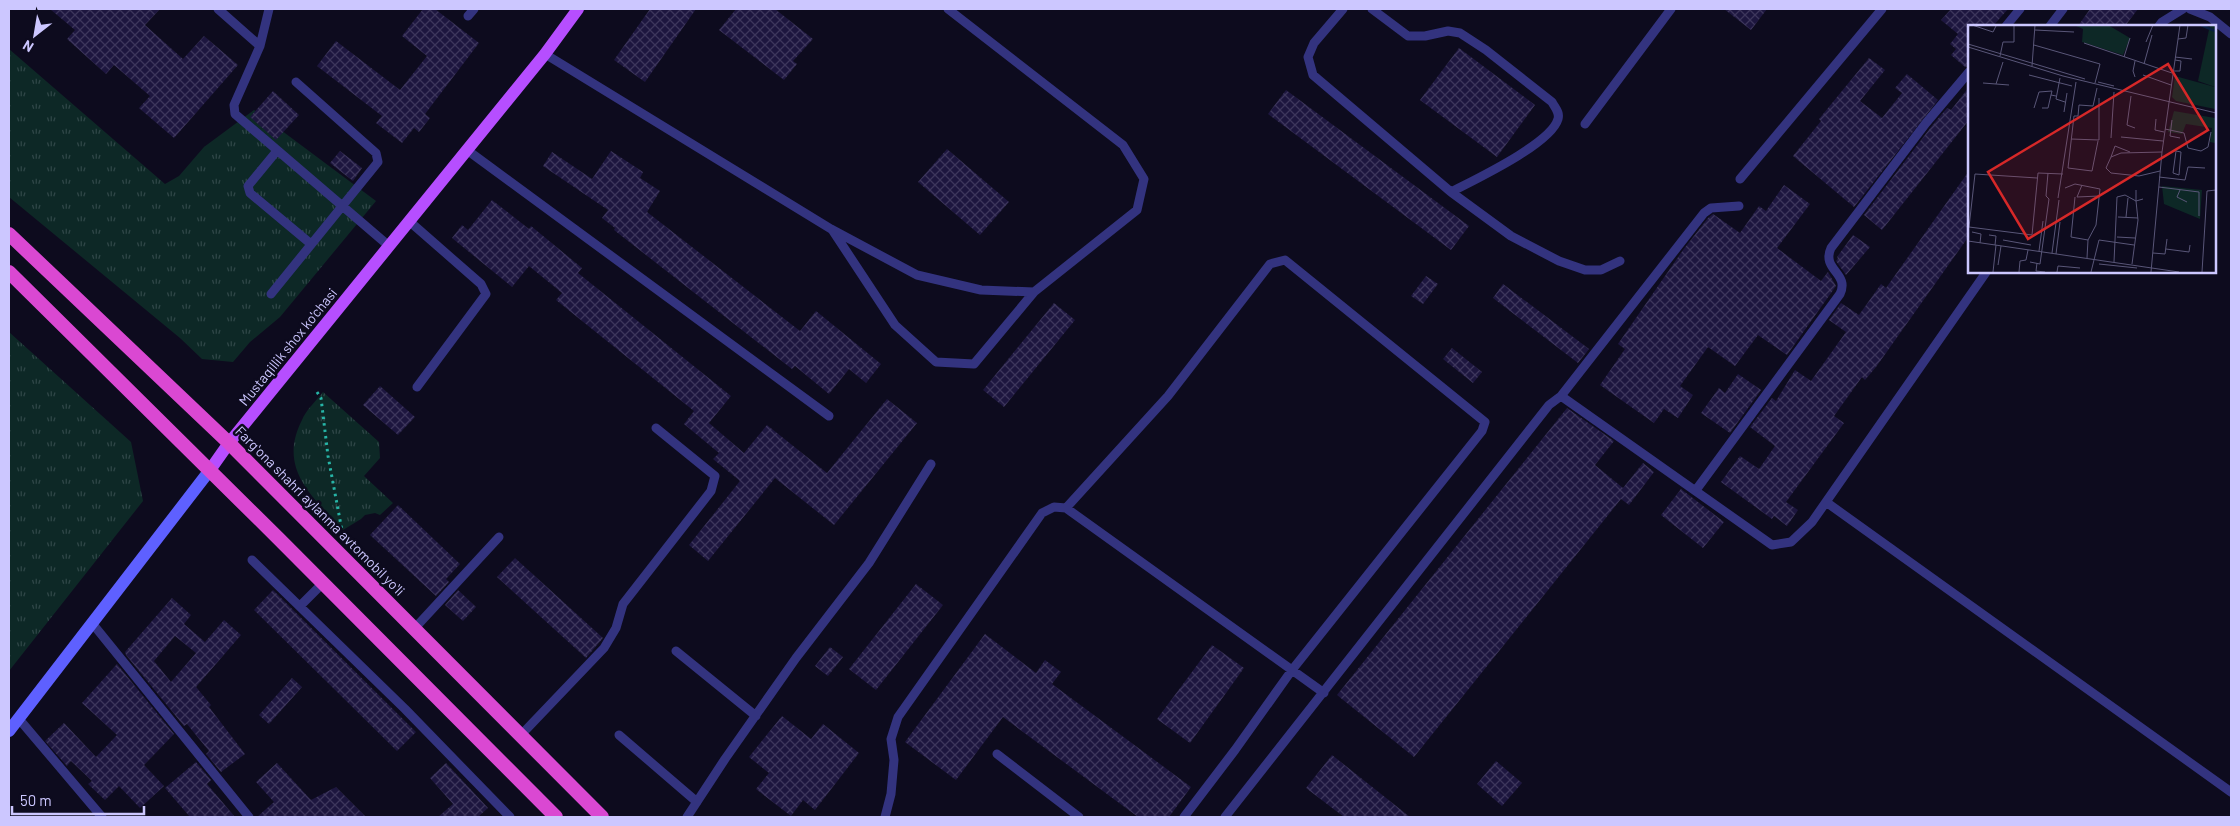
<svg xmlns="http://www.w3.org/2000/svg" width="2240" height="826" font-family="Barlow,sans-serif">
<style>
.grass{fill:url(#grass-tufts)}
.building{fill:url(#building-cross-hatch);fill-rule:evenodd}
.lines{fill:none;stroke-linecap:round;stroke-linejoin:round}
.path{stroke:#27b4a6;stroke-width:3;stroke-dasharray:2.5 4;stroke-linecap:butt}
.service{stroke:#33337f;stroke-width:9}
.secondary{stroke:#5e60ff;stroke-width:12}
.primary{stroke:#b64eff;stroke-width:12}
.trunk{stroke:#da48d2;stroke-width:14}
.labels{text-anchor:middle;stroke-width:5;stroke-linejoin:round;paint-order:stroke}
.street-label{font-size:14px;fill:#ccc7ff;stroke:#0d0b1e}
.inset-river{fill:none;stroke:#081e3f;stroke-width:2.5}
.inset-road{fill:none;stroke:#595678;stroke-width:1}
.view{fill:#d62828;fill-opacity:0.15;stroke:#d62828;stroke-width:2.5}
.inset-edge{fill:none;stroke:#ccc7ff;stroke-width:2.5}
</style>
<defs>
<pattern id="grass-tufts" width="24" height="20" patternUnits="userSpaceOnUse" patternTransform="scale(1.25)"><rect width="24" height="20" fill="#0d2826"/><path d="M3 7l-1-3M5 7V3M7 7l1-3M15 17l-1-3M17 17v-4M19 17l1-3" fill="none" stroke="#2f4647"/></pattern>
<pattern id="building-cross-hatch" width="8" height="8" patternUnits="userSpaceOnUse" patternTransform="scale(1.25)"><rect width="8" height="8" fill="#1d163f"/><path d="M0 0l8 8M0 8l8-8" fill="none" stroke="#3d365c"/></pattern>
</defs>
<rect width="100%" height="100%" fill="#0d0b1e"/>
<!-- grass -->
<path class="grass" d="M9,49L165,184L179,176L204,147L254,110L376,201L280,317L250,342L233,362L202,359L180,338L9,197Z
M9,332L131,442L143,501L9,671Z
M323,392L379,442L380,458L364,476L393,503L380,515L375,513L365,515L361,519L343,530C313,497 277,469 302,420C306,410 316,401 323,392Z"/>
<!-- building -->
<path class="building" d="M50,9H160L145,25L183,59L204,36L238,65L174,138L139,108L150,96L114,65L106,74L67,39L75,30Z
M423,9H435L479,43L425,114L430,118L419,132L414,128L402,143L376,123L382,116L317,66L336,41L400,90L427,56L402,36Z
M650,9H696L645,82L614,60Z
M736,9H775L813,39L793,61L797,64L784,80L719,30Z
M1724,9H1767L1751,30Z
M1951,9H2008L1993,26H1969V66L1965,67L1951,55L1956,49L1950,44L1958,34L1941,20Z
M2090,9H2138L2125,26H2078Z
M1459,48L1535,105L1497,157L1420,100Z
M1869,58L1885,70L1860,101L1882,118L1902,93L1895,88L1907,74L1938,100L1854,207L1793,156L1821,121L1819,119Z
M1969,87V120L1882,230L1864,215L1931,127L1947,108L1951,110Z
M1286,90L1469,226L1451,250L1268,114Z
M273,91L299,115L276,140L250,117Z
M947,149L1009,202L980,235L918,182Z
M340,151L362,168L353,181L330,163Z
M611,151L643,172L640,178L660,191L647,212L800,331L816,311L881,364L866,383L849,369L829,394L795,366L792,369L614,230L615,228L602,218L608,210L543,166L552,152L592,179Z
M1969,171V236L1876,367L1865,380L1862,377L1834,416L1844,423L1786,502L1798,510L1787,526L1774,516L1772,519L1721,482L1740,456L1759,469L1775,446L1750,427L1772,398L1776,401L1795,370L1811,381L1846,332L1829,320L1841,303L1859,315L1881,284L1886,288Z
M1784,185L1810,204L1777,248L1821,281L1828,272L1836,286L1787,355L1758,335L1735,366L1708,347L1680,386L1693,395L1678,418L1664,409L1654,423L1600,385L1625,349L1618,344L1683,250L1708,218L1713,214L1740,233L1759,206L1766,211Z
M492,200L529,229L531,226L582,268L578,273L731,396L709,423L744,453L767,425L827,473L887,399L917,423L834,525L775,478L708,561L689,545L740,481L713,459L719,453L684,424L694,411L556,300L562,293L529,266L512,287L452,238L462,225L468,230Z
M1853,235L1870,247L1846,275L1836,261L1838,258L1837,257Z
M1426,276L1438,284L1423,304L1411,296Z
M1503,284L1589,349L1578,363L1493,298Z
M1054,303L1075,320L1004,407L983,390Z
M1452,348L1482,372L1473,383L1443,359Z
M1738,374L1761,390L1730,433L1701,413L1719,388L1725,393Z
M380,386L415,417L398,435L363,405Z
M1567,408L1614,441L1595,465L1623,488L1643,463L1654,472L1629,505L1621,499L1414,757L1337,695Z
M1681,489L1724,522L1703,548L1661,515Z
M398,505L460,564L446,579L449,582L436,596L370,535Z
M515,558L603,638L586,658L497,577Z
M916,584L943,605L876,690L849,669Z
M273,590L416,732L397,751L254,610Z
M458,590L476,607L463,621L445,605Z
M172,598L191,615L184,624L205,642L224,620L241,635L196,687L211,705L209,707L245,754L221,772L206,754L209,751L187,724L184,726L126,655L125,652ZM175,636L196,653L171,682L154,661Z
M985,634L1036,673L1045,660L1061,672L1052,684L1191,787L1169,817H1138L1003,717L956,780L905,742Z
M1212,645L1244,668L1190,743L1157,719Z
M830,647L843,657L828,676L815,666Z
M117,664L174,734L144,765L164,786L140,808L119,786L105,800L88,784L92,781L71,761L67,766L45,741L64,723L96,757L117,735L82,703Z
M292,678L302,687L269,724L259,715Z
M782,716L811,739L823,724L859,753L815,810L803,800L791,816L756,789L769,773L749,757Z
M1332,755L1410,817H1344L1306,788Z
M1496,761L1522,783L1502,806L1477,784Z
M196,762L211,780L207,784L235,817H190L165,788Z
M277,763L311,800L336,787L366,817H257L274,802L256,782Z
M446,763L488,808L478,817H438L453,804L430,778Z"/>
<g class="lines">
<!-- path -->
<path class="path" d="M317,392L321,398L328,456L343,536"/>
<!-- service -->
<path class="service" d="M218,9L260,46
M269,9L260,46L234,105L235,114L389,246
M1343,9L1314,43L1308,57L1313,75L1451,192L1511,236L1559,261L1585,270H1601L1620,261
M1372,9L1408,36H1425L1448,31L1460,33L1486,50L1552,102C1555,108 1560,112 1558,119C1551,144 1474,180 1451,192
M2190,9L2210,17L2231,34
M468,16L474,9
M2006,26L2020,9
M2050,26L2063,9
M2159,26L2162,22L2183,9
M545,54L831,229L917,275L981,290L1034,292L1137,210L1144,179L1123,145L948,9
M1585,124L1671,9
M467,150L829,416
M276,152L248,186L250,193L311,244
M1740,179L1882,9
M409,221L481,284L486,294L417,387
M833,231L895,325L936,362L974,364L1034,292
M271,294L378,162L376,153L296,82
M1561,396L1772,545L1791,542L1812,522L1987,271
M1696,490L1840,294C1850,273 1821,270 1831,248L1926,123L1969,72
M1826,502L2231,792
M1066,508L1168,396L1270,264L1285,260L1485,422L1482,431L1292,670L1235,750L1184,817
M252,560L405,709L510,817
M300,606L323,583
M92,623L249,817
M414,629L499,537
M676,651L756,716
M19,719L102,817
M619,735L697,802
M520,736L604,648L616,628L623,604L711,491L715,476L656,428
M997,754L1079,817
M687,817L725,759L796,658L869,563L931,464
M885,817L891,794L894,760L891,739L898,717L1042,513L1054,507L1066,508L1324,693
M1225,817L1549,405L1561,396L1704,213L1711,208L1739,206"/>
<!-- secondary -->
<path class="secondary" d="M9,731L210,470"/>
<!-- primary -->
<path class="primary" d="M210,470L229,443L545,54L578,9"/>
<!-- trunk -->
<path class="trunk" d="M9,234L229,443L602,817
M9,272L278,538L556,817"/>
</g>
<g class="labels">
<!-- street labels -->
<g class="street-label">
<text transform="translate(288 347) rotate(-51)" y="5">Mustaqillik shox ko'chasi</text>
<text transform="translate(320 511) rotate(45)" y="5">Fargʻona shahri aylanma avtomobil yoʻli</text>
</g>
</g>
<!-- overview -->
<g transform="translate(1968 25)">
<rect width="248" height="248" fill="#0d0b1e"/>
<path d="M207,51L247,62V84L208,76L204,72ZM206,86L247,93V118L242,117L244,103L218,99L214,109L200,107Z" fill="#0d2826"/>
<path d="M106,0H140L162,13L155,30L114,17L115,4ZM242,0H247V62L230,56ZM194,161L234,165L232,194L196,179Z" fill="#0d2826"/>
<path class="inset-river" d="M233,0L247,6"/>
<path class="inset-road" d="M4,0L25,7L28,1M67,5L106,7M210,14L218,13L220,0M178,17L185,0M116,18L204,48M0,19L117,54M66,20L132,39L127,58M0,22L95,51L248,88M32,31L35,17H46V0M156,32L162,13M207,32L224,34M176,39L184,10M64,41L67,0M205,46H212L213,36L207,35M61,50L104,61M175,50L203,60M167,52L165,46L167,36M92,53L88,74L97,77M130,57L146,61M15,58L41,60M28,59L35,37M129,63L125,81L111,80L110,91H106L100,143L124,146L130,116M163,71L159,100L167,103M66,83L71,67L84,66L83,70M74,83H80L83,70L88,71M96,87L99,68M188,94L187,105L196,107M204,95L202,111L212,113M197,104L216,108L220,123L233,126L240,122L243,107M153,112L195,116M143,113L146,67M103,114L131,115V73M208,126L213,127L211,150L205,148ZM143,132L147,121L162,127M192,146L171,151L143,148L138,143L143,132L153,128L194,127M191,152L217,155L220,142L237,143M69,153L7,149L1,202L64,210L70,148L95,149M114,160L109,172L131,171M191,162L231,167V191M97,163L107,159L132,164L128,200L120,215L119,233M168,165V176L175,174M212,165L209,172L219,177M107,172L103,212L120,215M90,173L108,57M150,192L170,193M158,192L160,173M4,207L13,209L12,218M21,210L28,211L27,220M149,212L167,213M35,215L63,220M0,216L211,247M198,224L221,227L222,220M71,226L75,196M84,228L91,175M185,228L197,229L199,214M88,229L92,197M62,237L72,239L81,174L78,171L80,148M146,237L149,172L157,170L168,176L170,195L164,239M69,238L68,246L77,247M131,239L169,243M30,240L33,221M25,247L28,220M51,247L52,236L58,235L60,225M89,247L90,241L112,243M123,247L131,215L166,220M183,247L194,127L212,0M234,247L239,166L248,165"/>
<path class="view" d="M200,39L240,105L60,214L20,147Z"/>
<rect width="248" height="248" class="inset-edge"/>
</g>
<!-- border -->
<rect width="2240" height="826" fill="none" stroke="#ccc7ff" stroke-width="20"/>
<!-- north arrow -->
<g transform="translate(35 35) rotate(211)" stroke="#0d0b1e" stroke-width="4" paint-order="stroke">
<path d="M0-4L9 19L0 12L-9 19Z" fill="#ccc7ff"/>
<text y="-8" font-size="14" font-weight="bold" text-anchor="middle" fill="#ccc7ff">N</text>
</g>
<!-- scale -->
<path d="M12 806v8h132v-8" fill="none" stroke="#ccc7ff" stroke-width="2.5"/>
<text x="20" y="806" font-size="15" fill="#ccc7ff" stroke="#0d0b1e" stroke-width="4" paint-order="stroke">50 m</text>
</svg>
